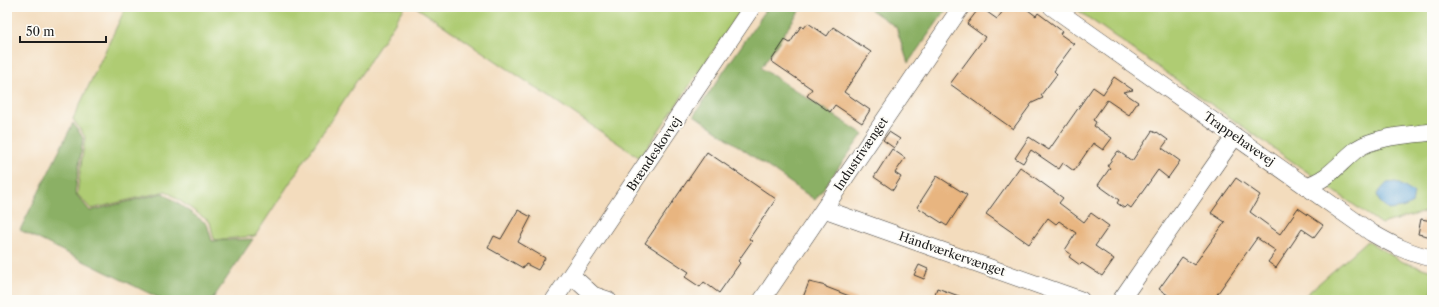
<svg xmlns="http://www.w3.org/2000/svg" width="1439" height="307" font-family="'Libre Caslon Text',serif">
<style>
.green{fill:#afcc73;stroke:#667448}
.forest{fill:#8bb065;stroke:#546640}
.water{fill:#5da1d2;stroke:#3c5e77}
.building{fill:#e8b580}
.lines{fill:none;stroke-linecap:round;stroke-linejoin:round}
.minor-casing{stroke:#3c3934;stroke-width:18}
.minor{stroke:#fff;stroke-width:17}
.labels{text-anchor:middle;stroke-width:4;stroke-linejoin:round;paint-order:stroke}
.street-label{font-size:12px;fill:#1c1c1c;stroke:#fdfcf7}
</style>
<rect width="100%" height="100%" fill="#fdfcf7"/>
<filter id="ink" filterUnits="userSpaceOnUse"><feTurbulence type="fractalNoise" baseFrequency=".025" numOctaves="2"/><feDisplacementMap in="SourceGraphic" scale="8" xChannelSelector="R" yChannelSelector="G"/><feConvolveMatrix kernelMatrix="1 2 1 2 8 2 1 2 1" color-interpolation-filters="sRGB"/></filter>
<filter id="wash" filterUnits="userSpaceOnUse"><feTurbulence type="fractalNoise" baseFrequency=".012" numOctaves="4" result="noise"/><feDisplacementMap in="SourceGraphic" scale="16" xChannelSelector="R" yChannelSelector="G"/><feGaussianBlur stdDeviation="0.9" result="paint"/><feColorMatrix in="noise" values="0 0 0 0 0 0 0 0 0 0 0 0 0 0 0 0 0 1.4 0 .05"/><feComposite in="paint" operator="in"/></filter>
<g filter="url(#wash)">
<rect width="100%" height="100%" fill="#f3dcbd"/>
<!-- green -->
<path class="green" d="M126,7H405L255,236L214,240L210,222L166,191L91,209L77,194L85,137L73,119Z
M416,7H743L640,158Z
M1073,7H1432V210L1381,224Z
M1367,241L1403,262L1432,271V300H1300Z"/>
<!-- forest -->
<path class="forest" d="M768,7H802L761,68L863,134L815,200L694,115Z
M867,7H948L908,63L896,27Z
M73,123L83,138L75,193L90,211L163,193L207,224L212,241L253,239L212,300H163L20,230Z"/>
<!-- water -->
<path class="water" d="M1396,182L1414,193L1412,204L1402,208L1389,210L1379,201L1377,194L1387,183Z"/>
<g id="blocks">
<!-- building -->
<path class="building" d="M980,7L997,19L1006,7H1024L1036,16L1038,13L1062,31L1060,34L1074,44L1054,71L1057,74L1041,95L1043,98L1032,103L1013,129L950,84L985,37L967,24Z
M808,23L827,36L833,27L871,52L844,92L870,110L862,123L835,105L830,112L807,96L812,89L771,61L785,40L790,43L801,26L804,28Z
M1114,77L1133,90L1123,92L1138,102L1129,115L1107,100L1093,120L1096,122L1094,126L1112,138L1103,150L1093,143L1074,171L1063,163L1059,169L1031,150L1023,163L1015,158L1029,137L1049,150L1093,87L1103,94Z
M1152,131L1156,133L1157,132L1168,140L1162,148L1180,161L1168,178L1158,170L1131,208L1127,205L1124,208L1117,203L1119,200L1098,185L1110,168L1107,166L1118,151L1132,161Z
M889,132L900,139L894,148L883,140Z
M892,149L905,158L895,173L901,177L893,190L874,177Z
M707,152L776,199L749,239L752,241L738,261L740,263L719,293L704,282L700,287L685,277L689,272L645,243Z
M1020,167L1063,198L1059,203L1084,222L1091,213L1109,226L1095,246L1114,259L1102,276L1082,263L1080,265L1069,257L1071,254L1065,250L1076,233L1059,221L1056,224L1048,218L1029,244L986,214Z
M937,176L967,195L947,226L917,207Z
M1236,178L1260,195L1250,212L1280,234L1298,208L1323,225L1314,237L1302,229L1276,268L1268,262L1276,251L1257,238L1213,300H1175L1159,289L1182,257L1194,265L1225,222L1211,213Z
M518,210L531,217L518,242L545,258L538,270L526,264L523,268L488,248L494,236L501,239Z
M1421,219L1432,221V237L1418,234Z
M919,265L928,269L924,279L914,275Z
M809,282L826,286V287L857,299V300H802Z
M937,288L967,299V300H933Z"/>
</g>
</g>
<g filter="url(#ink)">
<use href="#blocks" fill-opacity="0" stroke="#3c3934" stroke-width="1"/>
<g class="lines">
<defs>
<path id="minor" d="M1052,7L1372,233C1391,244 1410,254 1432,258
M1305,186C1329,180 1339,163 1357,149C1376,136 1410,135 1432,132
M824,209L1081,300
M571,275L593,295L608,300
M554,300L752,7
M762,300L961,7
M1121,300L1235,136"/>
</defs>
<!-- minor casing -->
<use href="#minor" class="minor-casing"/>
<!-- minor -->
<use href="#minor" class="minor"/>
</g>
</g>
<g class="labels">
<!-- street labels -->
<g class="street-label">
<text transform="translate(1239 139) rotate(35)" y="4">Trappehavevej</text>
<text transform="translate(654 154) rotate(-56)" y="4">Brændeskovvej</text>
<text transform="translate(861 154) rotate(-56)" y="4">Industrivænget</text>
<text transform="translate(952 254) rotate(19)" y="4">Håndværkervænget</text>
</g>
</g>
<!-- margin -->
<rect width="1439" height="307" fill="none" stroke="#fdfcf7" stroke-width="24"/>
<!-- scale -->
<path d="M20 36v6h86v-6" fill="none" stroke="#1c1c1c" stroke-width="2"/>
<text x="26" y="36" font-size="12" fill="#1c1c1c" stroke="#fdfcf7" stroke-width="3" paint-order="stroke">50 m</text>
</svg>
